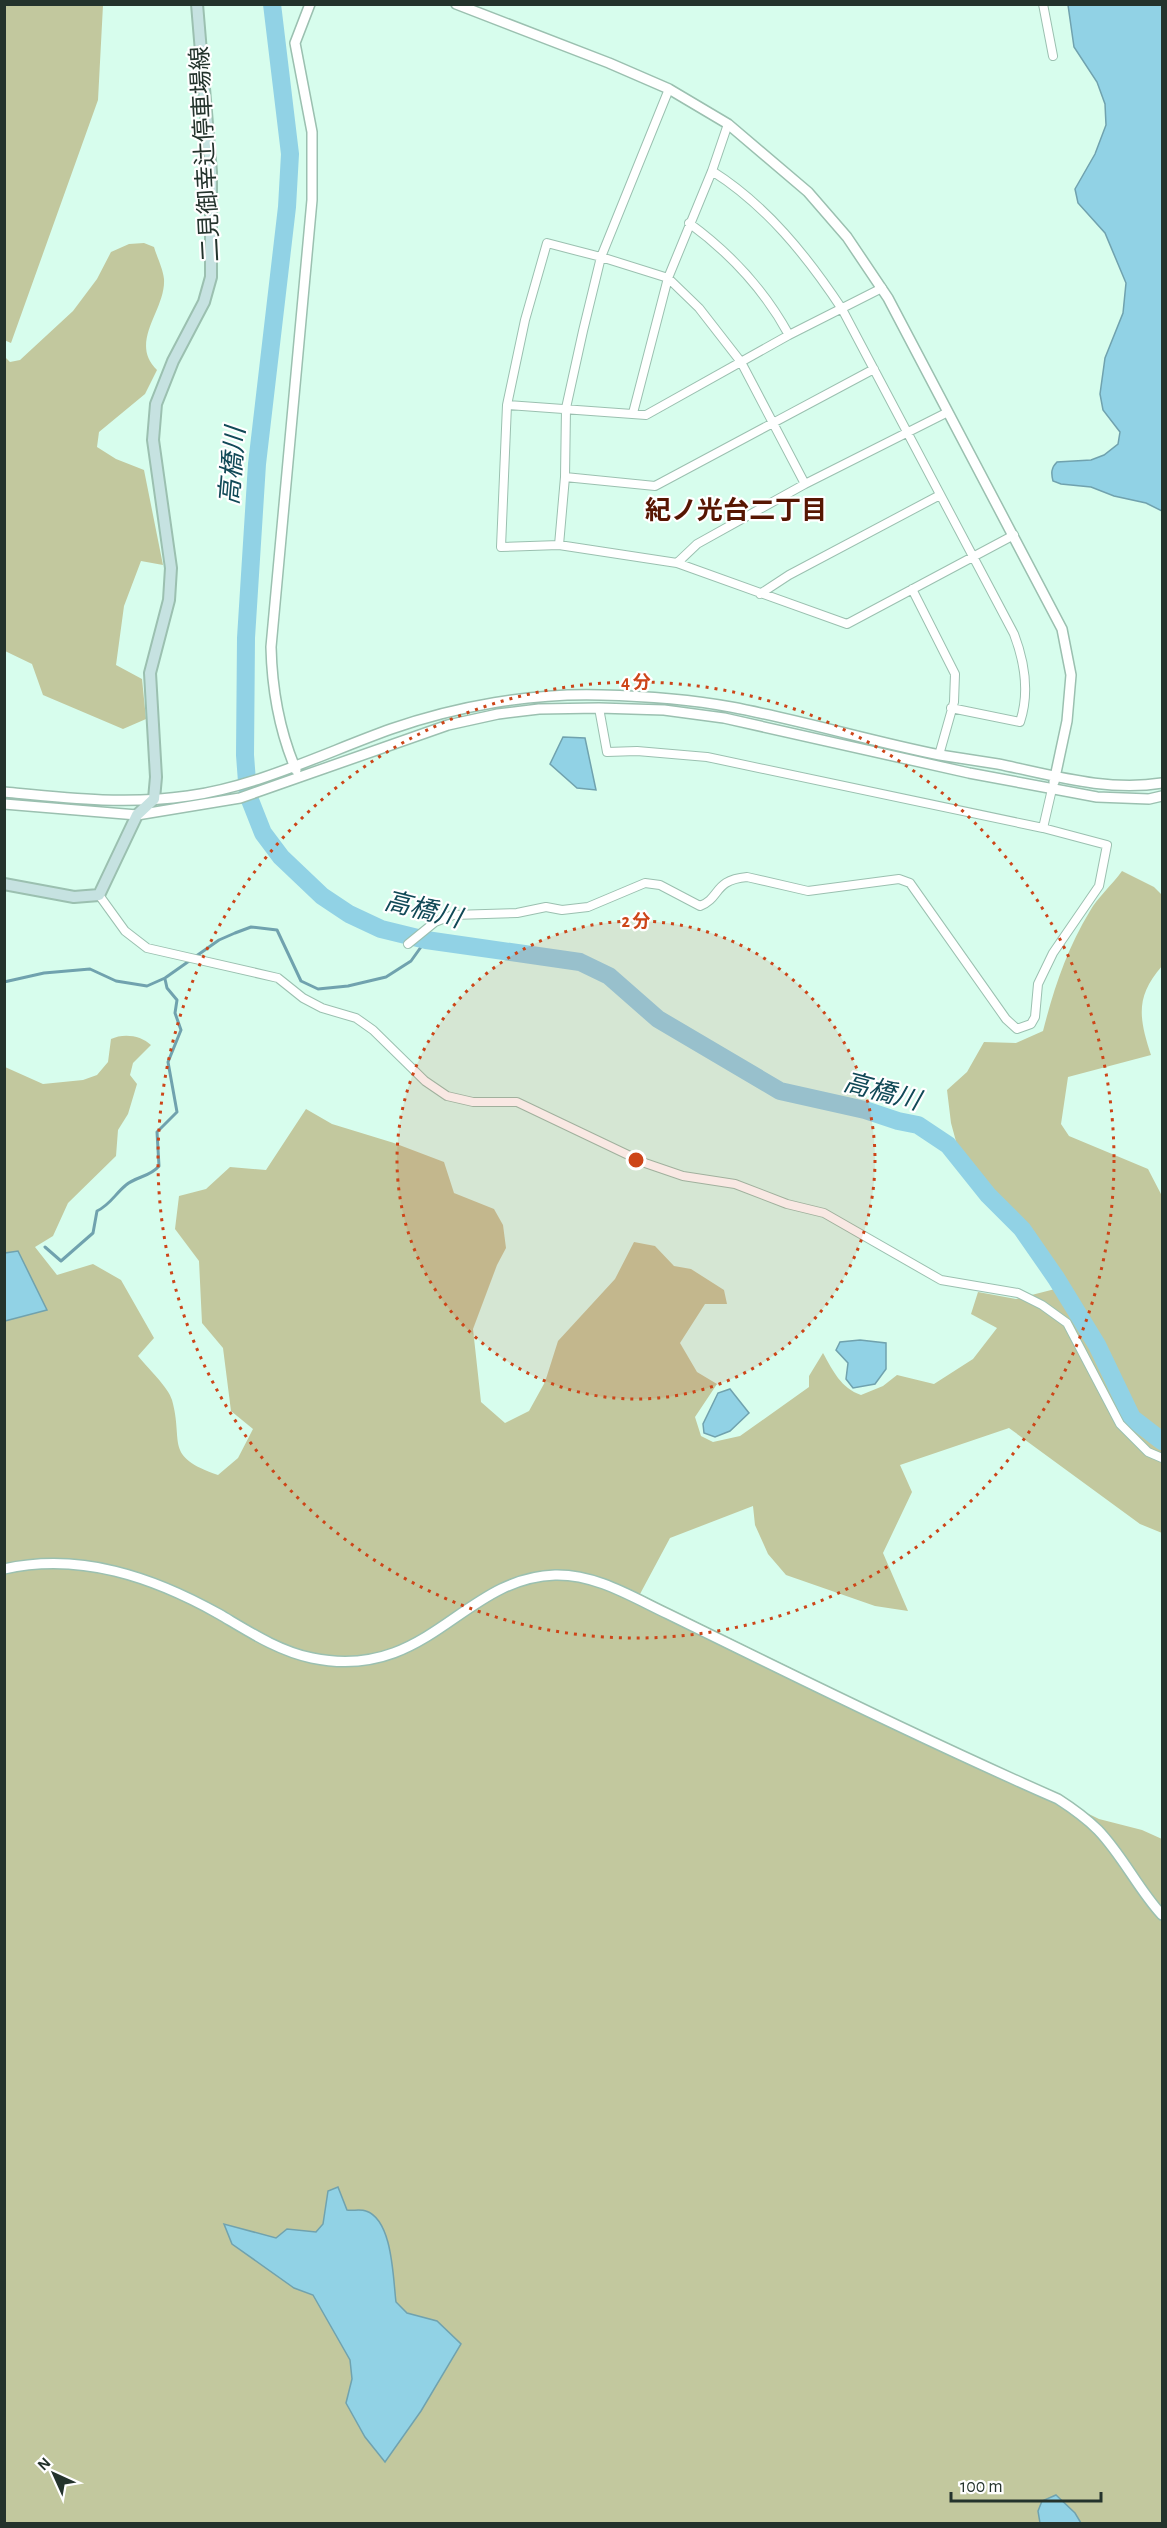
<svg xmlns="http://www.w3.org/2000/svg" width="1167" height="2528" font-family="'Alegreya Sans','Noto Sans JP',sans-serif">
<style>
.green{fill:#c2c89e}
.water{fill:#91d2e5;stroke:#70a2ae;stroke-width:1.5}
.lines{fill:none;stroke-linecap:round;stroke-linejoin:round}
.stream{stroke:#70a2ae;stroke-width:3}
.river{stroke:#91d2e5;stroke-width:18}
.minor-casing{stroke:#9bc0b0;stroke-width:10}
.tertiary-casing{stroke:#9bc0b0;stroke-width:12}
.secondary-casing{stroke:#9bc0b0;stroke-width:14}
.minor{stroke:#fff;stroke-width:8}
.tertiary{stroke:#fff;stroke-width:9}
.secondary{stroke:#c6e2e1;stroke-width:10}
.ring{fill:none;stroke:#cd4518;stroke-width:3;stroke-dasharray:3 6}
.labels{text-anchor:middle;stroke-width:4.5;stroke-linejoin:round;paint-order:stroke}
.street-label{font-size:24px;fill:#24332c;stroke:#fff}
.water-label{font-size:26px;font-style:italic;fill:#114957;stroke:#fff}
.neighbourhood-label{font-size:26px;font-weight:bold;fill:#571602;stroke:#fff}
.centre{fill:#cd4518;stroke:#fff;stroke-width:3}
.ring-label{font-size:18px;text-anchor:middle;font-weight:bold;fill:#cd4518;stroke:#fff;stroke-width:4.5;stroke-linejoin:round;paint-order:stroke}
</style>
<rect width="100%" height="100%" fill="#d7fded"/>
<!-- green -->
<path class="green" d="M5,4L103,5L98,100L11,343L4,340Z
M144,243L154,247C157,257 163,269 164,279C166,310 128,342 157,370L145,394L99,432L97,447L116,459L144,470L163,565L141,561L124,606L116,665L142,679L146,719L123,729L43,695L32,664L5,651L4,356L10,362L20,360L73,311L97,279L111,252L129,244Z
M1122,871L1154,887L1162,895V966C1135,997 1139,1018 1151,1055L1068,1077L1061,1124L1069,1136L1148,1169L1162,1196V1533L1140,1524L1009,1428L900,1465L912,1492L883,1553L908,1611L875,1606L786,1575L768,1554L755,1525L753,1506L670,1538L640,1594L1099,1819L1142,1830L1162,1839V2523H5L4,1321L46,1310L18,1251L5,1253V1067L43,1084L83,1080L97,1075L108,1062L111,1039C123,1033 141,1035 151,1045L133,1063L130,1075L137,1084L128,1114L118,1130L116,1156L68,1203L53,1236L35,1247L57,1275L93,1264L121,1280L154,1338L138,1356C146,1366 169,1388 172,1400C184,1443 163,1456 218,1475L238,1458L253,1429L231,1411L223,1348L202,1323L199,1261L175,1229L179,1196L206,1189L230,1167L266,1170L306,1109L332,1124L394,1143L444,1162L454,1193L494,1209L503,1225L506,1248L497,1265L473,1329L481,1402L505,1423L529,1411L545,1382L558,1341L615,1279L634,1242L655,1246L674,1266L691,1269L724,1290L727,1304H705L680,1343L697,1372L717,1384L695,1417L701,1436L713,1442L740,1436L809,1387V1376L823,1353C833,1371 841,1388 861,1395L883,1386L897,1375L934,1384L973,1359L997,1328L971,1314L978,1292L1016,1299L1055,1289L1018,1235L966,1178L951,1123L947,1090L967,1072L984,1042L1016,1043L1043,1031C1054,988 1067,949 1090,911C1098,897 1112,885 1122,871Z"/>
<!-- water -->
<path class="water" d="M1068,5H1162V511L1146,503L1114,496L1091,487L1061,484L1053,481C1051,473 1051,468 1057,462L1091,460L1104,455L1118,444L1120,432L1103,410L1100,394L1105,358L1123,313L1126,283L1105,233L1078,203L1075,189L1095,154L1106,125L1105,104L1097,82L1074,47Z
M563,737L585,738L596,790L577,788L550,764Z
M18,1251L47,1310L5,1321V1253Z
M860,1340L886,1343V1369L875,1384L853,1388L846,1379L848,1363L836,1350L840,1342Z
M730,1389L749,1413L730,1431L715,1437L704,1433L703,1424L718,1393Z
M338,2187L347,2210C352,2211 361,2209 366,2211C393,2220 393,2279 396,2302L407,2313L437,2321L461,2344L421,2411L385,2462L365,2437L346,2403L352,2379L350,2360L313,2295L294,2288L232,2244L224,2224L276,2238L287,2229L316,2232L323,2224L328,2191Z
M1056,2495L1075,2513L1081,2523H1040L1038,2511L1042,2501Z"/>
<g class="lines">
<!-- stream -->
<path class="stream" d="M4,982L44,973L90,969L116,981L147,986L165,978L219,940L235,933L251,927L277,930L301,981L318,989L348,986L386,977L411,961L426,940
M45,1247L61,1261L93,1233L97,1211C110,1205 115,1194 126,1185C137,1176 150,1177 159,1166L157,1132L177,1112L168,1062L181,1030L175,1013L177,1000L167,988L165,979"/>
<!-- river -->
<path class="river" d="M272,4L290,154L287,207L257,464L246,638L245,755L248,795L263,833L281,857L322,896L349,914L381,929L426,940L580,962L609,976L658,1019L780,1091L865,1110L898,1121L918,1125L948,1145L988,1195L1022,1229L1056,1278L1097,1345L1132,1418L1162,1441"/>
<defs>
<path id="minor" d="M1043,4L1053,56
M712,171C766,205 807,256 842,309L1014,634C1025,663 1030,692 1020,722L951,708
M689,223C730,253 765,291 789,335
M507,405L646,415L789,335L882,288
M633,413L668,278L712,171L728,124
M565,477L655,486L874,369
M805,484L741,362L699,308L668,278L601,257L547,243L525,320L507,405L501,547L559,545L677,563L847,624L1014,535
M559,545L565,477L566,408L583,331L601,257L669,89
M677,563L697,544L805,484L948,412
M912,589L955,674L954,702L939,755
M760,594L789,575L940,495
M599,708L607,752L637,751L707,757L1043,828
M99,895L125,931L147,948L278,978L303,998L322,1008L356,1018L373,1030L425,1081L447,1096L473,1102H517L645,1163L683,1176L735,1184L787,1204L824,1213L941,1280L1018,1293L1042,1305L1067,1323L1120,1424L1148,1452L1162,1458
M408,944L435,922L453,915L517,913L546,907L562,910L588,907L645,883L660,885L700,906C721,898 713,880 747,877L808,891L899,879L910,883L1006,1019L1017,1029L1031,1024L1035,1017L1038,984L1053,953L1099,886L1107,845L1043,828L1052,789"/>
<path id="tertiary" d="M456,4L609,63L669,89L728,124L808,192L847,237L888,298L1062,629L1071,675L1067,721L1054,782
M296,770C279,730 272,690 271,647L312,200V132L295,43L310,4
M4,792C66,798 126,805 188,796C259,786 324,753 391,729C457,706 531,693 601,695C644,696 688,699 731,707C801,720 870,741 940,755C959,758 979,761 998,764C1052,775 1107,792 1162,783
M4,804L137,815L240,798L448,725L498,714L539,709L599,708L664,710L724,718L969,773L1097,797L1149,799L1162,796
M4,1569C80,1552 153,1577 219,1614C248,1631 278,1651 312,1658C428,1682 462,1578 555,1575C596,1574 632,1597 668,1614C701,1630 733,1646 766,1662C862,1709 960,1756 1058,1799C1072,1808 1086,1818 1098,1830C1123,1856 1138,1889 1162,1915"/>
<path id="secondary" d="M4,884L74,897L99,895L137,815L154,799L156,777L150,673L169,600L171,568L153,440L156,404L173,361L204,302L211,277V172L197,4"/>
</defs>
<!-- minor casing -->
<use href="#minor" class="minor-casing"/>
<!-- tertiary casing -->
<use href="#tertiary" class="tertiary-casing"/>
<!-- secondary casing -->
<use href="#secondary" class="secondary-casing"/>
<!-- minor -->
<use href="#minor" class="minor"/>
<!-- tertiary -->
<use href="#tertiary" class="tertiary"/>
<!-- secondary -->
<use href="#secondary" class="secondary"/>
</g>
<!-- distance rings -->
<circle cx="636" cy="1160" r="239" fill="#cd4518" fill-opacity=".12"/>
<g class="ring">
<circle cx="636" cy="1160" r="239"/>
<circle cx="636" cy="1160" r="478"/>
</g>
<g class="labels">
<!-- street labels -->
<g class="street-label">
<text transform="translate(205 154) rotate(-93)" y="8">二見御幸辻停車場線</text>
</g>
<!-- water labels -->
<g class="water-label">
<text transform="translate(232 466) rotate(-85)" y="9">高橋川</text>
<text transform="translate(423 909) rotate(14)" y="9">高橋川</text>
<text transform="translate(882 1091) rotate(15)" y="9">高橋川</text>
</g>
<!-- neighbourhood labels -->
<g class="neighbourhood-label">
<text x="736" y="519">紀ノ光台二丁目</text>
</g>
</g>
<circle cx="636" cy="1160" r="9" class="centre"/>
<g class="ring-label">
<text x="636" y="688">4 分</text>
<text x="636" y="927">2 分</text>
</g>
<!-- border -->
<rect width="1167" height="2528" fill="none" stroke="#24332c" stroke-width="12"/>
<!-- north arrow -->
<g transform="translate(54 2474) rotate(315)" stroke="#ffffff" stroke-width="4.5" paint-order="stroke">
<path d="M0-4.5L10 22L0 15L-10 22Z" fill="#24332c"/>
<text y="-9" font-size="16" font-weight="bold" text-anchor="middle" fill="#24332c">N</text>
</g>
<!-- scale -->
<path d="M951 2492v9h150v-9" fill="none" stroke="#24332c" stroke-width="3"/>
<text x="960" y="2492" font-size="18" fill="#24332c" stroke="#ffffff" stroke-width="4.5" paint-order="stroke">100 m</text>
</svg>
